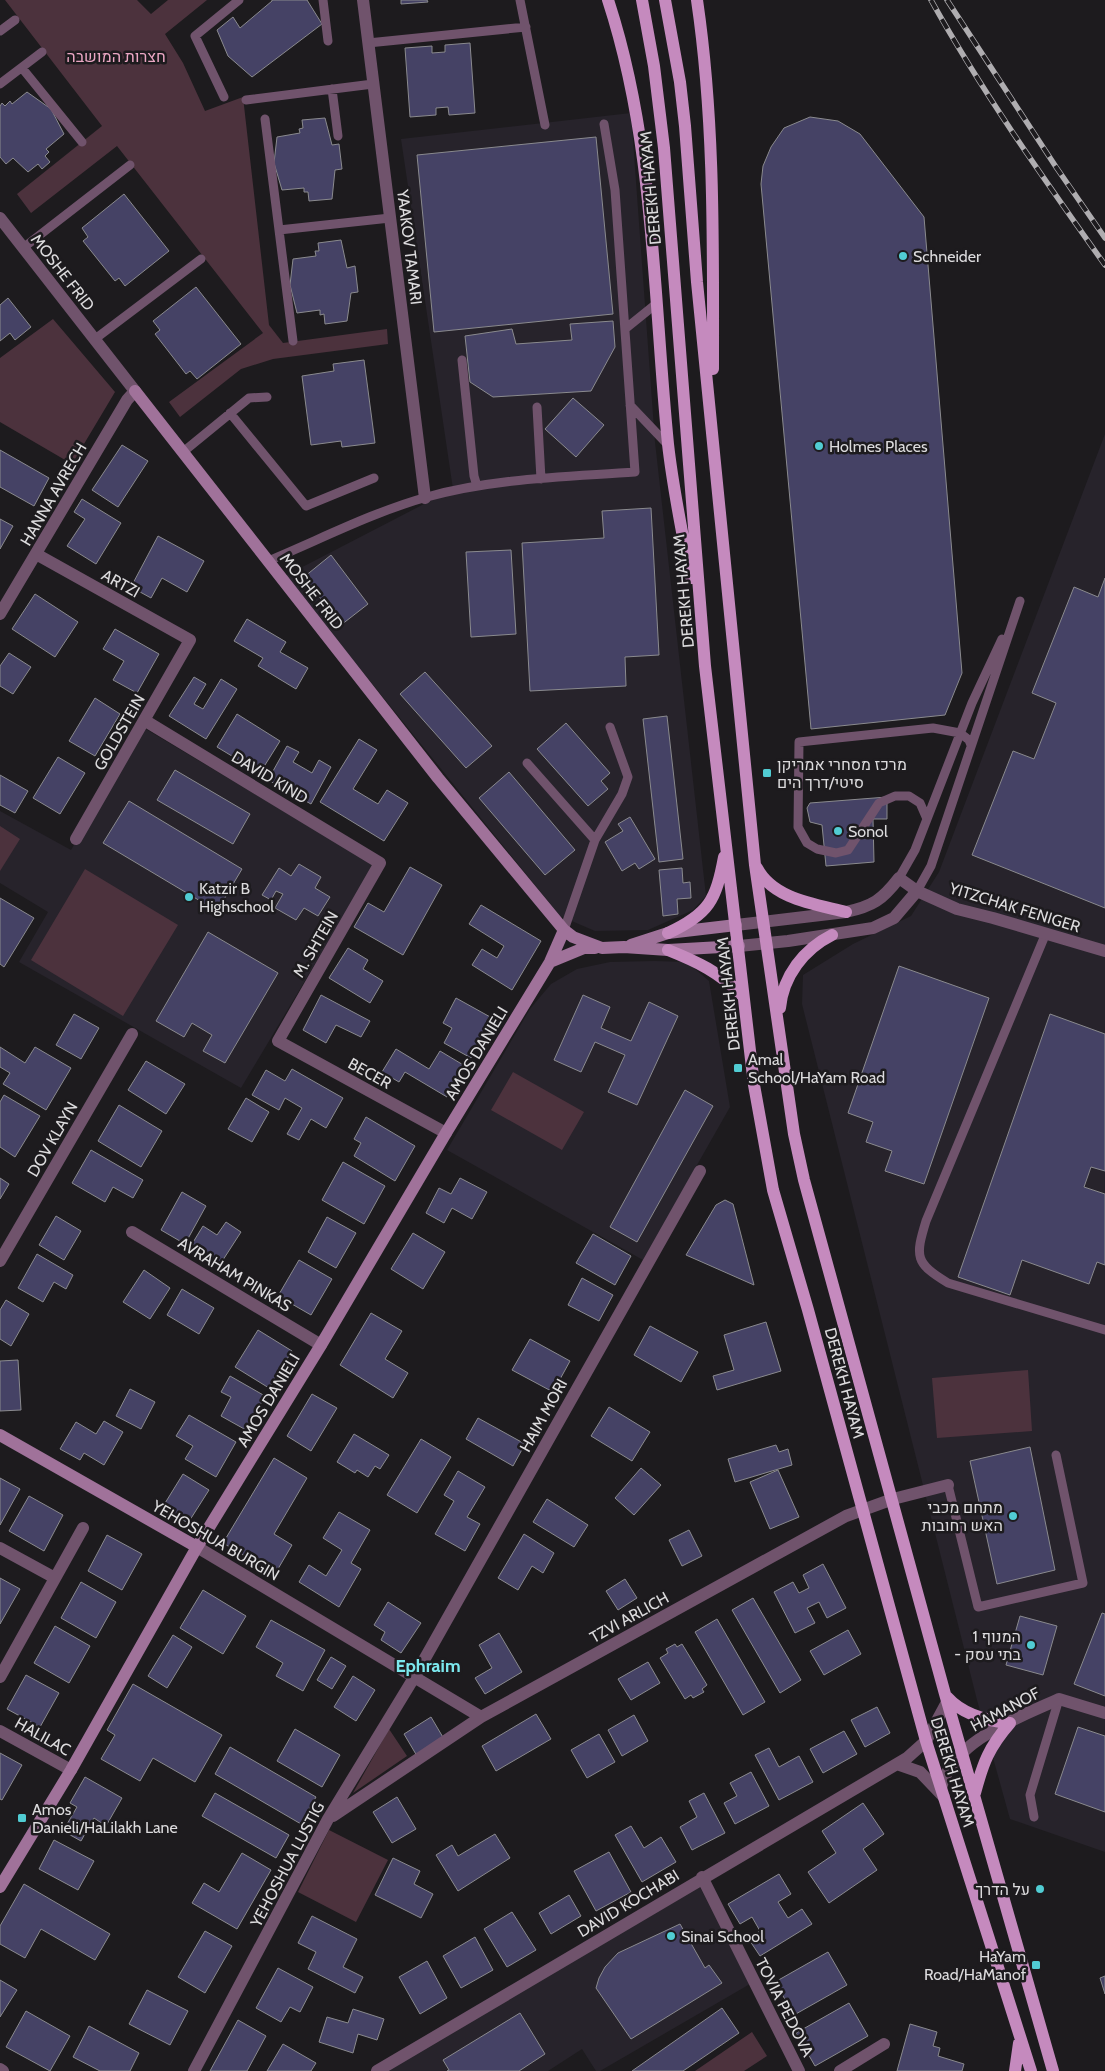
<svg xmlns="http://www.w3.org/2000/svg" width="1105" height="2071" font-family="Cabin,Heebo,sans-serif">
<style>
.built{fill:#27232b}
.green{fill:#4c323d}
.building{fill:#454265;stroke:#8a8a8e}
.lines{fill:none;stroke-linecap:round;stroke-linejoin:round}
.lane{stroke:#70536c;stroke-width:9}
.street{stroke:#70536c;stroke-width:12}
.secondary{stroke:#a0729a;stroke-width:12}
.primary{stroke:#c58abe;stroke-width:12}
.rail-casing{stroke:#afadb0;stroke-width:5.5}
.rail{stroke:#1d1b1e;stroke-width:4;stroke-dasharray:11;stroke-linecap:butt}
.poi-dot{fill:#51ccd3;stroke:#1d1b1e;stroke-width:2}
.labels{text-anchor:middle;stroke-width:5;stroke-linejoin:round;paint-order:stroke}
.park-label{font-size:16px;fill:#eba7c4;stroke:#1d1b1e}
.street-label{font-size:16px;fill:#dcdbdd;stroke:#1d1b1e}
.poi-label{font-size:16px;fill:#dcdbdd;stroke:#1d1b1e;text-anchor:start}
.neighbourhood-label{font-size:18px;font-weight:bold;fill:#7ce8ee;stroke:#1d1b1e}
</style>
<rect width="100%" height="100%" fill="#1d1b1e"/>
<!-- built -->
<path class="built" d="M631,113L655,442L706,896L693,910L648,930L595,931L560,916L285,576L453,489L401,139Z
M1105,434V1852L1010,1819L977,1700L802,1004L803,975L853,944L911,916L939,872Z
M144,728L374,865L241,1088L19,962L48,912L0,883V811L71,850Z
M654,961L687,962L709,981L730,1107L643,1260L447,1150L530,1009L551,984L577,969L610,962Z
M700,1887L750,1984L600,2071H596L582,2049L548,2071H385Z"/>
<!-- green -->
<path class="green" d="M5,0H137L151,14L168,0H207L165,34L183,63L205,111L243,97L269,325L283,343L387,329L388,344L273,359L241,369L180,417L169,402L263,333L117,146L31,213L17,194L102,126Z
M53,319L115,392L72,464L0,422V358Z
M0,826L20,839L0,871Z
M85,869L178,925L123,1016L31,960Z
M513,1072L584,1112L562,1150L491,1110Z
M1028,1370L1032,1431L937,1438L932,1378Z
M389,1729L407,1756L353,1793Z
M329,1830L388,1860L356,1922L298,1892Z
M752,2032L767,2056L744,2071H695Z"/>
<!-- building -->
<path class="building" d="M272,0H307L322,24L252,77L228,56L217,30L233,17L240,28L272,1Z
M401,0H427L428,2L401,4Z
M470,43L475,113L449,115L448,107L436,108V115L410,117L405,48L432,46V53L445,52V45Z
M27,92L51,109L64,134L46,149L49,152L45,156L50,162L42,169L38,164L28,172L13,158L6,164L0,157V106L2,103L5,106L10,101L12,104Z
M810,117L838,121L860,134L924,217L962,673L945,715L811,729L761,184L763,166L771,147L784,128Z
M325,118L332,145L339,144L342,169L335,170L332,199L309,201L308,192H304V188L282,190L274,163L277,137L300,133L299,129L303,128L302,120Z
M596,137L613,314L434,332L417,155Z
M124,194L169,251L125,286L119,278L115,281L83,241L88,237L82,228Z
M341,240L347,268L355,266L358,292L351,293L347,321L325,324L324,314L320,315V310L297,313L290,285L293,259L316,256L315,251H319L318,243Z
M196,287L241,344L197,379L190,371L186,374L155,334L160,330L153,321Z
M8,298L31,327L15,340L10,333L0,341V305Z
M613,321L615,347L591,391L493,397L470,382L465,336L512,329L516,344L572,340L570,324Z
M364,360L375,443L342,447L341,441L311,445L302,376L334,371L333,364Z
M573,398L604,425L576,457L545,429Z
M122,445L148,461L118,507L92,490Z
M0,450L49,478L34,506L0,487Z
M82,499L121,523L96,564L67,546L85,519L74,512Z
M651,508L659,655L625,657L626,686L530,691L522,543L604,538L602,511Z
M0,519L13,526L0,549Z
M158,536L204,561L187,592L162,578L151,598L131,587Z
M511,550L516,634L471,637L466,552Z
M331,555L368,604L341,625L304,577Z
M1105,578V908L972,855L1013,751L1034,759L1056,703L1032,693L1074,587L1098,597Z
M35,594L78,622L55,657L12,629Z
M247,619L286,642L280,652L308,668L296,689L258,666L263,658L234,641Z
M115,629L159,654L137,693L113,680L124,661L103,649Z
M9,653L31,667L13,694L0,686V666Z
M425,672L492,746L466,768L400,694Z
M194,677L206,684L194,704L203,709L221,679L237,689L206,739L169,716Z
M95,698L120,714L95,756L69,741Z
M237,714L280,741L260,773L217,747Z
M667,716L683,859L659,862L643,719Z
M566,723L610,773L601,781L608,789L588,806L537,749Z
M359,739L377,750L353,789L378,804L387,790L408,803L384,841L320,802Z
M287,746L299,752L293,762L312,773L319,760L331,767L311,804L268,780Z
M58,757L85,773L60,814L33,798Z
M175,770L250,814L233,844L157,800Z
M509,772L575,850L545,875L479,798Z
M0,775L28,791L15,813L0,805Z
M887,797V819H873L874,862L826,866L822,825L810,822L807,808L810,803Z
M129,801L242,869L217,911L103,843Z
M630,817L655,859L639,869L635,863L622,871L605,842L623,831L618,824Z
M299,864L321,877L315,888L330,897L318,916L304,908L296,920L275,908L283,894L276,891L271,900L262,895L279,868L291,876Z
M410,867L442,885L403,955L354,927L368,903L384,912Z
M682,868L683,883L690,882L691,898L677,899L678,914L663,916L659,870Z
M0,898L34,918L4,967L0,964Z
M481,905L541,941L512,990L472,965L482,949L497,958L504,946L469,924Z
M208,932L278,973L225,1063L203,1051L212,1035L192,1023L184,1037L156,1021Z
M348,948L368,960L363,969L383,981L370,1003L329,978Z
M899,966L989,998L924,1184L885,1171L892,1151L866,1142L873,1122L848,1113Z
M321,995L370,1021L361,1037L336,1025L326,1043L303,1030Z
M583,995L610,1007L601,1028L631,1041L649,1002L678,1016L637,1105L608,1092L625,1055L595,1042L581,1072L554,1060Z
M456,998L492,1018L471,1058L444,1043L452,1028L443,1023Z
M74,1014L99,1028L81,1059L56,1045Z
M1050,1014L1105,1034V1171L1091,1167L1084,1187L1105,1194V1265L1097,1262L1089,1284L1022,1260L1010,1295L958,1277Z
M0,1047L25,1063L35,1047L71,1068L46,1110L3,1084L10,1073L0,1067Z
M396,1049L429,1069L440,1051L465,1066L447,1097L405,1072L399,1082L382,1072Z
M146,1061L185,1084L166,1114L128,1090Z
M292,1069L343,1098L326,1128L311,1119L299,1140L287,1134L302,1108L285,1098L279,1110L252,1095L266,1070L285,1081Z
M685,1090L713,1106L637,1242L610,1227Z
M4,1095L40,1116L15,1157L0,1147V1102Z
M246,1098L269,1112L252,1142L228,1129Z
M119,1105L162,1131L141,1167L98,1141Z
M366,1117L415,1146L395,1181L354,1156L361,1143L354,1139Z
M91,1150L143,1180L133,1198L113,1187L105,1202L72,1183Z
M343,1162L385,1186L364,1224L322,1200Z
M0,1178L9,1184L0,1199Z
M460,1178L487,1192L472,1219L452,1208L444,1223L426,1213L439,1188L451,1194Z
M182,1192L206,1206L185,1244L161,1230Z
M725,1200L733,1204L754,1285L686,1255L716,1205Z
M56,1216L81,1231L64,1260L39,1245Z
M327,1217L356,1233L336,1268L308,1252Z
M226,1222L241,1232L221,1263L192,1244L203,1226L217,1235Z
M413,1233L445,1252L423,1289L391,1269Z
M593,1234L631,1256L615,1285L576,1263Z
M37,1254L73,1275L66,1289L54,1282L43,1302L18,1288Z
M299,1260L332,1279L311,1315L278,1296Z
M144,1270L170,1288L150,1319L123,1302Z
M582,1278L613,1295L599,1321L568,1305Z
M182,1289L214,1308L199,1334L167,1315Z
M6,1300L29,1314L11,1346L0,1339V1310Z
M371,1313L402,1331L385,1359L408,1373L393,1398L340,1365Z
M766,1322L781,1371L717,1390L713,1376L734,1370L724,1335Z
M650,1326L698,1352L681,1382L634,1355Z
M258,1330L292,1351L269,1388L235,1367Z
M530,1339L570,1361L553,1392L512,1370Z
M18,1360L21,1410L0,1411V1361Z
M230,1376L265,1396L246,1430L221,1416L231,1397L221,1392Z
M130,1389L155,1402L141,1429L116,1416Z
M312,1394L337,1408L311,1451L287,1436Z
M609,1407L650,1432L632,1461L591,1436Z
M189,1415L236,1442L216,1477L185,1459L193,1446L176,1436Z
M478,1418L525,1444L513,1466L466,1439Z
M104,1421L123,1432L104,1465L84,1453L80,1460L60,1449L76,1422L96,1434Z
M354,1434L389,1455L380,1469L375,1466L368,1477L357,1470L355,1473L337,1462Z
M421,1439L451,1457L417,1513L387,1495Z
M776,1445L779,1452L788,1449L792,1465L735,1482L728,1459Z
M1030,1447L1055,1570L997,1584L970,1461Z
M274,1458L307,1478L274,1534L292,1545L275,1574L223,1543Z
M641,1468L661,1485L634,1515L615,1498Z
M778,1470L799,1517L770,1529L750,1482Z
M458,1471L485,1487L467,1517L480,1524L465,1551L435,1534L454,1501L444,1495Z
M183,1474L209,1490L188,1523L162,1508Z
M0,1478L20,1489L0,1525Z
M29,1496L63,1515L44,1551L9,1531Z
M547,1499L588,1525L574,1547L533,1522Z
M339,1512L370,1530L351,1563L361,1569L339,1607L299,1582L309,1565L326,1576L342,1550L323,1538Z
M689,1530L702,1556L682,1566L669,1540Z
M524,1534L554,1553L543,1573L532,1566L518,1590L498,1578Z
M107,1535L142,1554L122,1590L88,1571Z
M823,1564L846,1608L827,1618L819,1602L807,1608L815,1623L795,1633L774,1592L793,1582L799,1593L809,1588L803,1575Z
M0,1578L20,1589L0,1624Z
M625,1579L637,1598L618,1610L606,1591Z
M81,1582L116,1602L96,1638L61,1618Z
M203,1590L246,1616L223,1654L180,1628Z
M753,1598L801,1680L780,1693L732,1610Z
M388,1602L421,1623L401,1653L381,1640L385,1632L374,1625Z
M1102,1613L1105,1614V1696L1074,1684Z
M1020,1616L1057,1626L1043,1675L1006,1665Z
M717,1619L765,1702L743,1715L695,1632Z
M271,1620L325,1650L303,1691L276,1676L283,1663L256,1647Z
M55,1626L90,1646L69,1683L34,1663Z
M848,1630L861,1654L824,1675L810,1651Z
M499,1633L522,1672L485,1694L475,1678L492,1668L479,1645Z
M173,1635L192,1647L167,1688L148,1676Z
M675,1644L677,1647L682,1644L707,1685L702,1689L704,1692L693,1698L691,1695L685,1699L660,1658L668,1653L666,1649Z
M331,1657L346,1666L332,1689L317,1680Z
M648,1662L660,1683L631,1700L618,1679Z
M26,1675L59,1693L40,1727L7,1709Z
M353,1676L375,1690L356,1721L334,1707Z
M133,1684L222,1735L195,1782L153,1758L140,1781L101,1759L115,1735L107,1730Z
M877,1707L890,1733L865,1747L851,1720Z
M536,1714L551,1739L496,1771L482,1746Z
M634,1715L648,1741L622,1756L608,1730Z
M431,1717L444,1739L417,1756L404,1734Z
M1078,1727L1105,1736V1812L1055,1794Z
M295,1729L340,1755L322,1787L277,1761Z
M844,1731L857,1754L823,1773L810,1749Z
M599,1734L615,1762L587,1778L571,1750Z
M230,1747L316,1797L301,1824L215,1774Z
M769,1748L779,1767L799,1756L813,1782L779,1800L755,1755Z
M0,1753L22,1765L2,1800L0,1799Z
M751,1772L769,1806L735,1824L724,1803L737,1796L730,1783Z
M85,1777L122,1798L106,1826L94,1818L81,1841L63,1831L77,1807L70,1803Z
M215,1793L289,1835L276,1858L202,1816Z
M704,1793L725,1833L692,1850L680,1827L697,1817L689,1801Z
M397,1797L416,1829L392,1843L373,1812Z
M863,1803L884,1834L863,1849L877,1870L829,1903L808,1872L836,1853L822,1831Z
M631,1826L644,1848L661,1837L676,1862L642,1882L615,1835Z
M495,1834L510,1858L458,1891L436,1855L452,1845L458,1856Z
M54,1840L94,1861L78,1890L39,1869Z
M609,1852L631,1892L596,1911L574,1871Z
M242,1853L271,1870L237,1929L192,1903L204,1883L219,1892Z
M393,1858L420,1871L414,1884L433,1894L421,1918L375,1895Z
M779,1874L791,1894L778,1902L788,1918L802,1909L812,1924L760,1956L748,1938L760,1931L752,1917L740,1924L728,1904Z
M24,1884L110,1934L95,1960L41,1929L25,1958L0,1944V1926Z
M569,1895L581,1916L551,1934L539,1913Z
M512,1912L536,1950L507,1967L484,1929Z
M312,1916L357,1939L343,1967L363,1977L355,1993L308,1969L316,1952L298,1943Z
M680,1924L705,1968L709,1965L722,1983L631,2039L596,1988L599,1978L605,1967L618,1953Z
M205,1931L232,1946L205,1993L178,1977Z
M475,1937L493,1970L461,1988L443,1956Z
M828,1952L847,1985L794,2015L775,1982Z
M427,1961L447,1998L420,2014L399,1977Z
M278,1968L313,1987L300,2012L290,2007L281,2022L256,2008Z
M1105,1976V1994L1100,1978Z
M0,1980L17,1990L0,2017Z
M147,1990L188,2011L170,2045L129,2024Z
M849,2003L868,2036L815,2066L796,2033Z
M722,2008L739,2033L683,2071H632Z
M353,2009L384,2019L377,2040L358,2034L353,2053L319,2042L327,2017L348,2023Z
M26,2011L70,2036L50,2071L6,2047Z
M520,2013L545,2054L519,2071H447L449,2070L443,2060Z
M238,2020L266,2036L247,2071H210Z
M910,2024L937,2032L933,2046L940,2048L938,2056L964,2064L962,2071H897Z
M89,2026L139,2053L130,2071H100L73,2057Z
M283,2044L316,2063L311,2071H267Z"/>
<g class="lines">
<!-- lane -->
<path class="lane" d="M323,0L328,41
M520,0L545,125
M0,31L15,20
M368,43L526,27
M22,68L82,142
M0,84L42,52
M332,89L338,136
M224,97L195,36L239,0
M246,100L373,84
M265,119L293,341
M279,230L390,218
M23,248L130,165
M625,329L656,304
M95,339L201,259
M462,360L474,476L477,486
M630,405L668,445
M537,407L541,479
M230,413L306,506L374,478
M183,452L249,398L267,397
M268,561C321,539 373,512 427,497C495,478 566,477 635,472L615,190L604,124
M527,763L595,840
M927,819L920,803L909,796H895L879,803L848,850L836,853L817,849L807,843L798,827L799,742L933,728L960,733L969,740L971,745
M899,878L915,850L972,703L1002,639
M917,891L931,866L1020,601
M564,930L595,840L622,794L628,777L610,727
M1046,933L926,1221C915,1257 915,1263 948,1283L1105,1330
M948,1485L978,1607L1083,1583L1056,1455
M1034,1817L1030,1795L1059,1699"/>
<!-- street -->
<path class="street" d="M363,0L425,498
M0,218L135,391L127,400L0,614
M36,554L190,640L76,839
M144,720L380,863L278,1041L446,1133
M736,925L846,912C873,906 882,900 899,878L917,891L957,909L993,918L1105,951
M739,946L788,941L873,928L894,918L917,891
M132,1232L321,1345
M0,1261L132,1034
M197,1547L481,1717L846,1516L893,1499L948,1485
M0,1548L55,1578
M0,1677L83,1528
M0,1731L71,1770
M897,1764L920,1772L944,1797
M941,1788C953,1740 1018,1718 1059,1699L1105,1713
M333,1816L481,1717
M702,1877L799,2071
M0,2069L3,2071
M194,2071L328,1819L415,1676L700,1171
M377,2071L907,1758L926,1741L947,1702
M840,2071L884,2044"/>
<!-- secondary -->
<path class="secondary" d="M135,391L438,778L564,930L573,937L602,948L624,947L668,950L739,946
M631,945L668,933L736,925
M550,962L584,948H595
M0,1435L197,1547
M0,1887L71,1770L197,1547L321,1345L446,1133L550,962L564,930"/>
<!-- primary -->
<path class="primary" d="M608,0C655,143 653,295 668,444C673,489 682,533 691,578
M642,0L654,66L664,148L705,666L754,1085L773,1190L808,1310L926,1741L1031,2071
M665,0L680,82L685,126L697,282L755,865L794,1134L804,1180L945,1694L1053,2071
M697,0C715,122 713,247 713,369
M757,868C773,899 815,904 846,912
M668,933C709,914 716,900 724,857
M668,950C698,962 719,972 743,996
M780,1008C783,976 804,949 832,935
M947,1697C963,1715 987,1721 1010,1723
M975,1793C983,1763 989,1747 1010,1723
M1015,2071L1019,2043"/>
<defs>
<path id="rail" d="M931,0C982,92 1044,179 1105,265
M947,0L1056,167L1105,238"/>
</defs>
<!-- rail casing -->
<use href="#rail" class="rail-casing"/>
<!-- rail -->
<use href="#rail" class="rail"/>
</g>
<!-- markers -->
<g class="poi-dot">
<circle cx="903" cy="256" r="5"/>
<circle cx="819" cy="446" r="5"/>
<rect x="762" y="768" width="10" height="10" rx="2.5"/>
<circle cx="838" cy="831" r="5"/>
<circle cx="189" cy="897" r="5"/>
<rect x="733" y="1063" width="10" height="10" rx="2.5"/>
<circle cx="1013" cy="1516" r="5"/>
<circle cx="1031" cy="1645" r="5"/>
<rect x="17" y="1813" width="10" height="10" rx="2.5"/>
<circle cx="1040" cy="1889" r="5"/>
<circle cx="671" cy="1936" r="5"/>
<rect x="1031" y="1960" width="10" height="10" rx="2.5"/>
</g>
<g class="labels">
<!-- park labels -->
<g class="park-label">
<text x="116" y="62">חצרות המושבה</text>
</g>
<!-- street labels -->
<g class="street-label">
<text transform="translate(650 188) rotate(-95)" y="6">DEREKH HAYAM</text>
<text transform="translate(410 247) rotate(83)" y="6">YAAKOV TAMARI</text>
<text transform="translate(63 272) rotate(52)" y="6">MOSHE FRID</text>
<text transform="translate(53 494) rotate(-60)" y="6">HANNA AVRECH</text>
<text transform="translate(121 583) rotate(29)" y="6">ARTZI</text>
<text transform="translate(312 591) rotate(52)" y="6">MOSHE FRID</text>
<text transform="translate(683 591) rotate(-95)" y="6">DEREKH HAYAM</text>
<text transform="translate(119 732) rotate(-60)" y="6">GOLDSTEIN</text>
<text transform="translate(270 777) rotate(31)" y="6">DAVID KIND</text>
<text transform="translate(1015 907) rotate(17)" y="6">YITZCHAK FENIGER</text>
<text transform="translate(315 944) rotate(-60)" y="6">M. SHTEIN</text>
<text transform="translate(728 994) rotate(-96)" y="6">DEREKH HAYAM</text>
<text transform="translate(476 1053) rotate(-59)" y="6">AMOS DANIELI</text>
<text transform="translate(370 1073) rotate(29)" y="6">BECER</text>
<text transform="translate(52 1139) rotate(-60)" y="6">DOV KLAYN</text>
<text transform="translate(235 1274) rotate(31)" y="6">AVRAHAM PINKAS</text>
<text transform="translate(845 1383) rotate(75)" y="6">DEREKH HAYAM</text>
<text transform="translate(268 1400) rotate(-59)" y="6">AMOS DANIELI</text>
<text transform="translate(543 1415) rotate(-61)" y="6">HAIM MORI</text>
<text transform="translate(216 1540) rotate(30)" y="6">YEHOSHUA BURGIN</text>
<text transform="translate(629 1617) rotate(-29)" y="6">TZVI ARLICH</text>
<text transform="translate(1005 1709) rotate(-28)" y="6">HAMANOF</text>
<text transform="translate(43 1736) rotate(29)" y="6">HALILAC</text>
<text transform="translate(953 1772) rotate(73)" y="6">DEREKH HAYAM</text>
<text transform="translate(287 1864) rotate(-62)" y="6">YEHOSHUA LUSTIG</text>
<text transform="translate(628 1903) rotate(-31)" y="6">DAVID KOCHABI</text>
<text transform="translate(785 2007) rotate(63)" y="6">TOVIA PEDOVA</text>
</g>
<!-- poi labels -->
<g class="poi-label">
<text x="913" y="262">Schneider</text>
<text x="829" y="452">Holmes Places</text>
<text x="777" y="770">מרכז מסחרי אמריקן<tspan x="777" dy="18">סיטי/דרך הים</tspan></text>
<text x="848" y="837">Sonol</text>
<text x="199" y="894">Katzir B<tspan x="199" dy="18">Highschool</tspan></text>
<text x="748" y="1065">Amal<tspan x="748" dy="18">School/HaYam Road</tspan></text>
<text x="1003" y="1513" text-anchor="end">מתחם מכבי<tspan x="1003" dy="18">האש רחובות</tspan></text>
<text x="1021" y="1642" text-anchor="end">המנוף 1<tspan x="1021" dy="18">- בתי עסק</tspan></text>
<text x="32" y="1815">Amos<tspan x="32" dy="18">Danieli/HaLilakh Lane</tspan></text>
<text x="1030" y="1895" text-anchor="end">על הדרך</text>
<text x="681" y="1942">Sinai School</text>
<text x="1026" y="1962" text-anchor="end">HaYam<tspan x="1026" dy="18">Road/HaManof</tspan></text>
</g>
<!-- neighbourhood labels -->
<g class="neighbourhood-label">
<text x="428" y="1672">Ephraim</text>
</g>
</g>
</svg>
